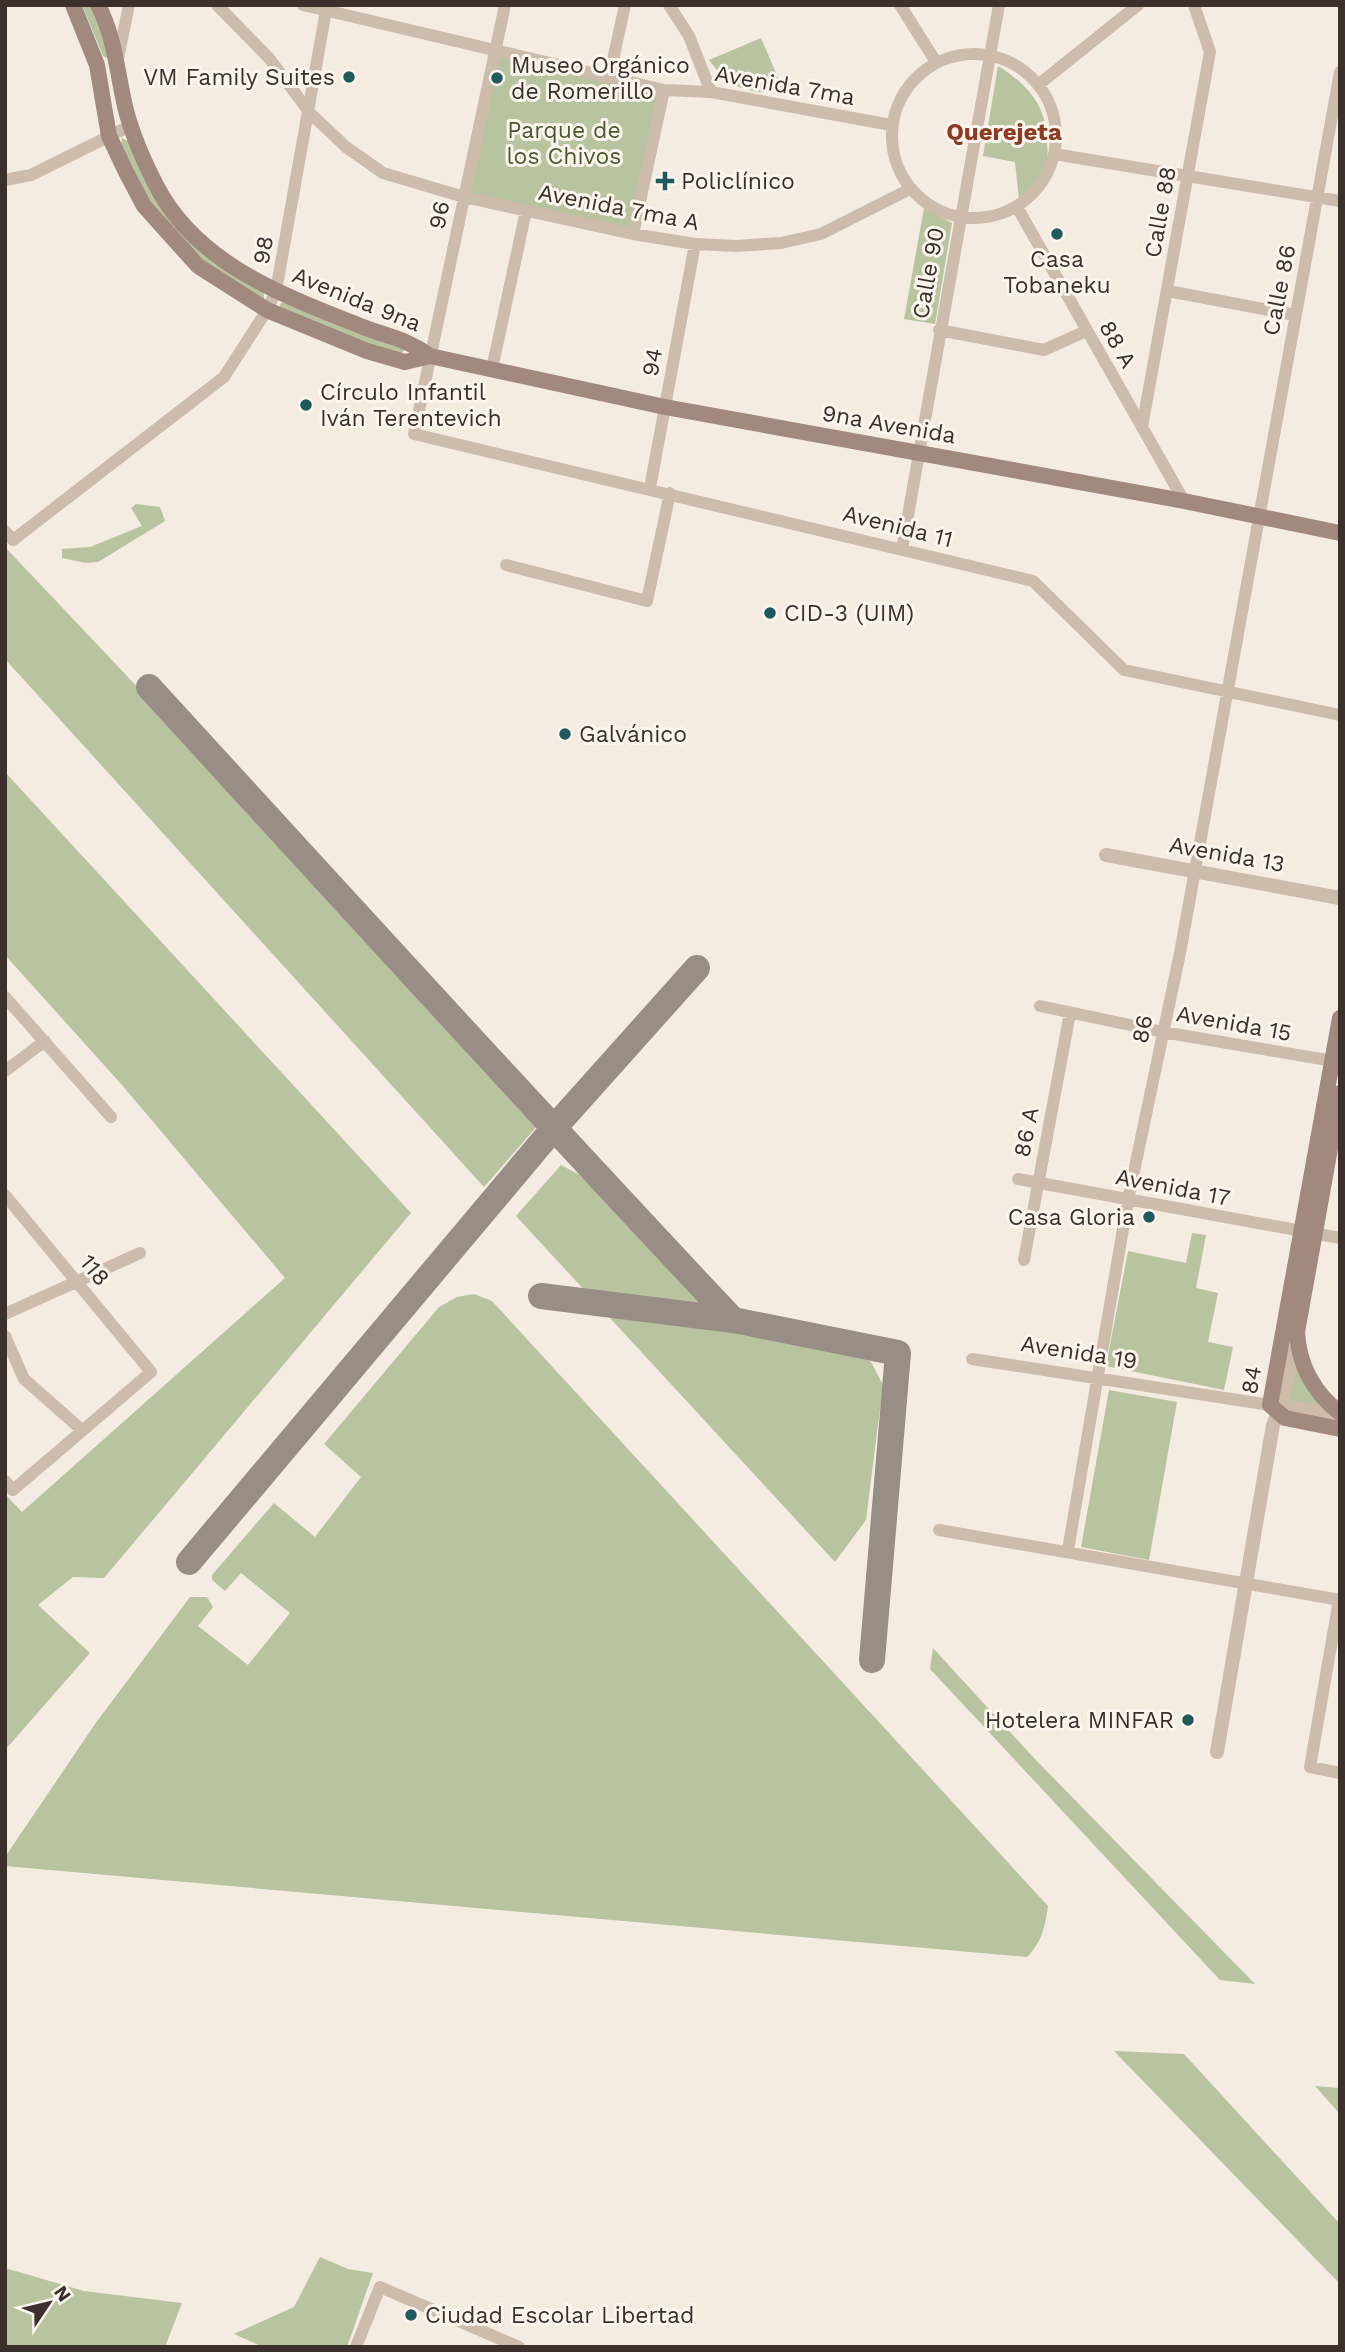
<svg xmlns="http://www.w3.org/2000/svg" width="1345" height="2352" font-family="'Work Sans',sans-serif">
<style>
.green{fill:#b8c4a0}
.lines{fill:none;stroke-linecap:round;stroke-linejoin:round}
.taxiway{stroke:#988e86;stroke-width:26}
.minor{stroke:#cdbbac;stroke-width:12}
.tertiary{stroke:#cdbbac;stroke-width:14}
.secondary{stroke:#a18a7d;stroke-width:16}
.poi-dot{fill:#1f5a5e;stroke:#fbf5ee;stroke-width:2.5}
.labels{text-anchor:middle;stroke-width:6;stroke-linejoin:round;paint-order:stroke}
.poi-label{font-size:23px;fill:#3b302b;stroke:#fbf5ee;text-anchor:start}
.street-label{font-size:23px;fill:#3b302b;stroke:#fbf5ee}
.park-label{font-size:23px;fill:#4a5a2e;stroke:#fbf5ee}
.neighbourhood-label{font-size:24px;font-weight:bold;fill:#8c3b22;stroke:#fbf5ee}
</style>
<rect width="100%" height="100%" fill="#f4ebe1"/>
<!-- green -->
<path class="green" d="M82,5H91L111,53L107,58L103,56Z
M761,38L785,94C748,91 733,93 709,60Z
M495,53L664,90L633,234L464,197Z
M998,66C1027,84 1047,106 1047,141C1047,148 1049,157 1046,163C1041,178 1030,188 1019,199L1015,162L983,156Z
M122,138L128,141L200,251L214,263L264,292V299L261,301L214,271L149,204L121,144Z
M924,208L952,223L935,324L904,319Z
M286,302L404,346L405,350L398,355L279,308L281,303Z
M136,504L160,507L165,521L98,562L86,563L62,558V549L90,547L142,526L131,508Z
M5,547L266,823L538,1125L484,1187L5,659Z
M5,772L411,1213L104,1578L73,1577L38,1605L90,1653L5,1750V1494L22,1512L285,1278L122,1085L5,955Z
M561,1165L591,1181L740,1335L859,1354L871,1362L883,1385L866,1520L835,1562L516,1216Z
M1192,1233L1206,1235L1196,1288L1218,1293L1208,1342L1233,1347L1224,1390L1106,1366L1128,1251L1186,1263Z
M474,1294L492,1301L1048,1906C1045,1927 1042,1942 1027,1957L5,1866V1857L95,1724L190,1597H207L213,1607L198,1626L248,1665L290,1613L241,1573L225,1591L212,1580V1575L274,1503L315,1537L361,1477L324,1444L439,1307L457,1297Z
M1298,1349L1340,1413L1282,1404Z
M1109,1390L1177,1402L1149,1560L1081,1547Z
M933,1648L1033,1757L1255,1984L1220,1980L930,1669Z
M1114,2051L1184,2054L1340,2224V2284Z
M1315,2086L1340,2088V2114Z
M320,2257L348,2269L373,2273L347,2347H263L234,2334L294,2307Z
M5,2268L84,2291L182,2303L165,2347H5Z"/>
<g class="lines">
<!-- taxiway -->
<path class="taxiway" d="M149,687C343,899 536,1111 733,1320
M541,1296L733,1320L898,1353L872,1660
M189,1562L553,1129L697,968"/>
<!-- minor -->
<path class="minor" d="M217,5L269,58L310,113L346,147L383,173L464,197L633,234L695,244L736,246L781,243L821,234L910,189
M303,5L664,90L711,92L891,125
M505,5L414,434L1033,581L1124,670L1340,715
M669,5L689,36L711,92
M900,5L936,62
M892 136a82 82 0 1 1 164 0a82 82 0 1 1-164 0Z
M118,58L129,5
M609,78L625,5
M1038,85L1138,5
M1054,154L1340,201
M5,180L31,175L130,126
M1017,207L1184,501
M633,234L664,90
M1168,291L1295,315
M939,330L1044,350L1086,331
M492,369L526,211
M1142,427L1210,52L1194,5
M650,488L695,244
M5,531L13,540L224,377L267,310L276,291L327,5
M902,549L999,5
M506,565L647,601L670,493
M5,997L111,1117
M1040,1006L1163,1032L1339,1062
M5,1071L45,1041
M1018,1179L1340,1238
M5,1195L151,1372L13,1490L5,1481
M1024,1260L1070,1013
M5,1314L140,1253
M5,1336L24,1379L82,1430
M972,1359L1270,1405
M939,1530L1340,1600
M1068,1550L1128,1200L1180,953L1340,72
M1339,1600L1310,1767L1340,1773
M356,2347L380,2287L519,2347"/>
<!-- tertiary -->
<path class="tertiary" d="M1106,855L1340,898
M1274,1405L1340,1415
M1217,1752L1273,1425L1282,1404L1296,1337"/>
<!-- secondary -->
<path class="secondary" d="M73,5L97,65L109,136L126,172L144,206L198,266L267,310L367,351L405,362L430,356L665,407L1184,501L1340,533
M98,5C114,36 116,64 123,97C129,129 142,158 157,187C198,265 285,296 363,327C389,337 407,339 430,356
M1340,1018L1270,1405L1285,1418L1340,1429
M1340,1093L1297,1332C1299,1366 1313,1392 1340,1413"/>
</g>
<!-- markers -->
<g class="poi-dot">
<circle cx="349" cy="77" r="7"/>
<circle cx="497" cy="78" r="7"/>
<path d="M661.5 170.5h7v7h7v7h-7v7h-7v-7h-7v-7h7z"/>
<circle cx="1057" cy="234" r="7"/>
<circle cx="306" cy="405" r="7"/>
<circle cx="770" cy="613" r="7"/>
<circle cx="565" cy="734" r="7"/>
<circle cx="1149" cy="1217" r="7"/>
<circle cx="1188" cy="1720" r="7"/>
<circle cx="411" cy="2315" r="7"/>
</g>
<g class="labels">
<!-- poi labels -->
<g class="poi-label">
<text x="511" y="73">Museo Orgánico<tspan x="511" dy="26">de Romerillo</tspan></text>
<text x="335" y="85" text-anchor="end">VM Family Suites</text>
<text x="681" y="189">Policlínico</text>
<text x="1057" y="267" text-anchor="middle">Casa<tspan x="1057" dy="26">Tobaneku</tspan></text>
<text x="320" y="400">Círculo Infantil<tspan x="320" dy="26">Iván Terentevich</tspan></text>
<text x="784" y="621">CID-3 (UIM)</text>
<text x="579" y="742">Galvánico</text>
<text x="1135" y="1225" text-anchor="end">Casa Gloria</text>
<text x="1174" y="1728" text-anchor="end">Hotelera MINFAR</text>
<text x="425" y="2323">Ciudad Escolar Libertad</text>
</g>
<!-- street labels -->
<g class="street-label">
<text transform="translate(785 85) rotate(10)" y="8">Avenida 7ma</text>
<text transform="translate(619 207) rotate(11)" y="8">Avenida 7ma A</text>
<text transform="translate(1160 212) rotate(-80)" y="8">Calle 88</text>
<text transform="translate(439 215) rotate(-78)" y="8">96</text>
<text transform="translate(263 250) rotate(-79)" y="8">98</text>
<text transform="translate(928 273) rotate(-80)" y="8">Calle 90</text>
<text transform="translate(1279 290) rotate(-79)" y="8">Calle 86</text>
<text transform="translate(357 299) rotate(22)" y="8">Avenida 9na</text>
<text transform="translate(1118 344) rotate(60)" y="8">88 A</text>
<text transform="translate(652 362) rotate(-79)" y="8">94</text>
<text transform="translate(889 424) rotate(10)" y="8">9na Avenida</text>
<text transform="translate(898 526) rotate(14)" y="8">Avenida 11</text>
<text transform="translate(1227 854) rotate(10)" y="8">Avenida 13</text>
<text transform="translate(1234 1023) rotate(10)" y="8">Avenida 15</text>
<text transform="translate(1142 1029) rotate(-78)" y="8">86</text>
<text transform="translate(1026 1132) rotate(-79)" y="8">86 A</text>
<text transform="translate(1173 1187) rotate(11)" y="8">Avenida 17</text>
<text transform="translate(95 1270) rotate(51)" y="8">118</text>
<text transform="translate(1079 1352) rotate(9)" y="8">Avenida 19</text>
<text transform="translate(1251 1380) rotate(-80)" y="8">84</text>
</g>
<!-- park labels -->
<g class="park-label">
<text x="564" y="138">Parque de<tspan x="564" dy="26">los Chivos</tspan></text>
</g>
<!-- neighbourhood labels -->
<g class="neighbourhood-label">
<text x="1004" y="140">Querejeta</text>
</g>
</g>
<!-- border -->
<rect width="1345" height="2352" fill="none" stroke="#3b302b" stroke-width="14"/>
<!-- north arrow -->
<g transform="translate(49 2303) rotate(55)" stroke="#fbf5ee" stroke-width="5" paint-order="stroke">
<path d="M0-5L12 26L0 18L-12 26Z" fill="#3b302b"/>
<text y="-10" font-size="19" font-weight="bold" text-anchor="middle" fill="#3b302b">N</text>
</g>
</svg>
